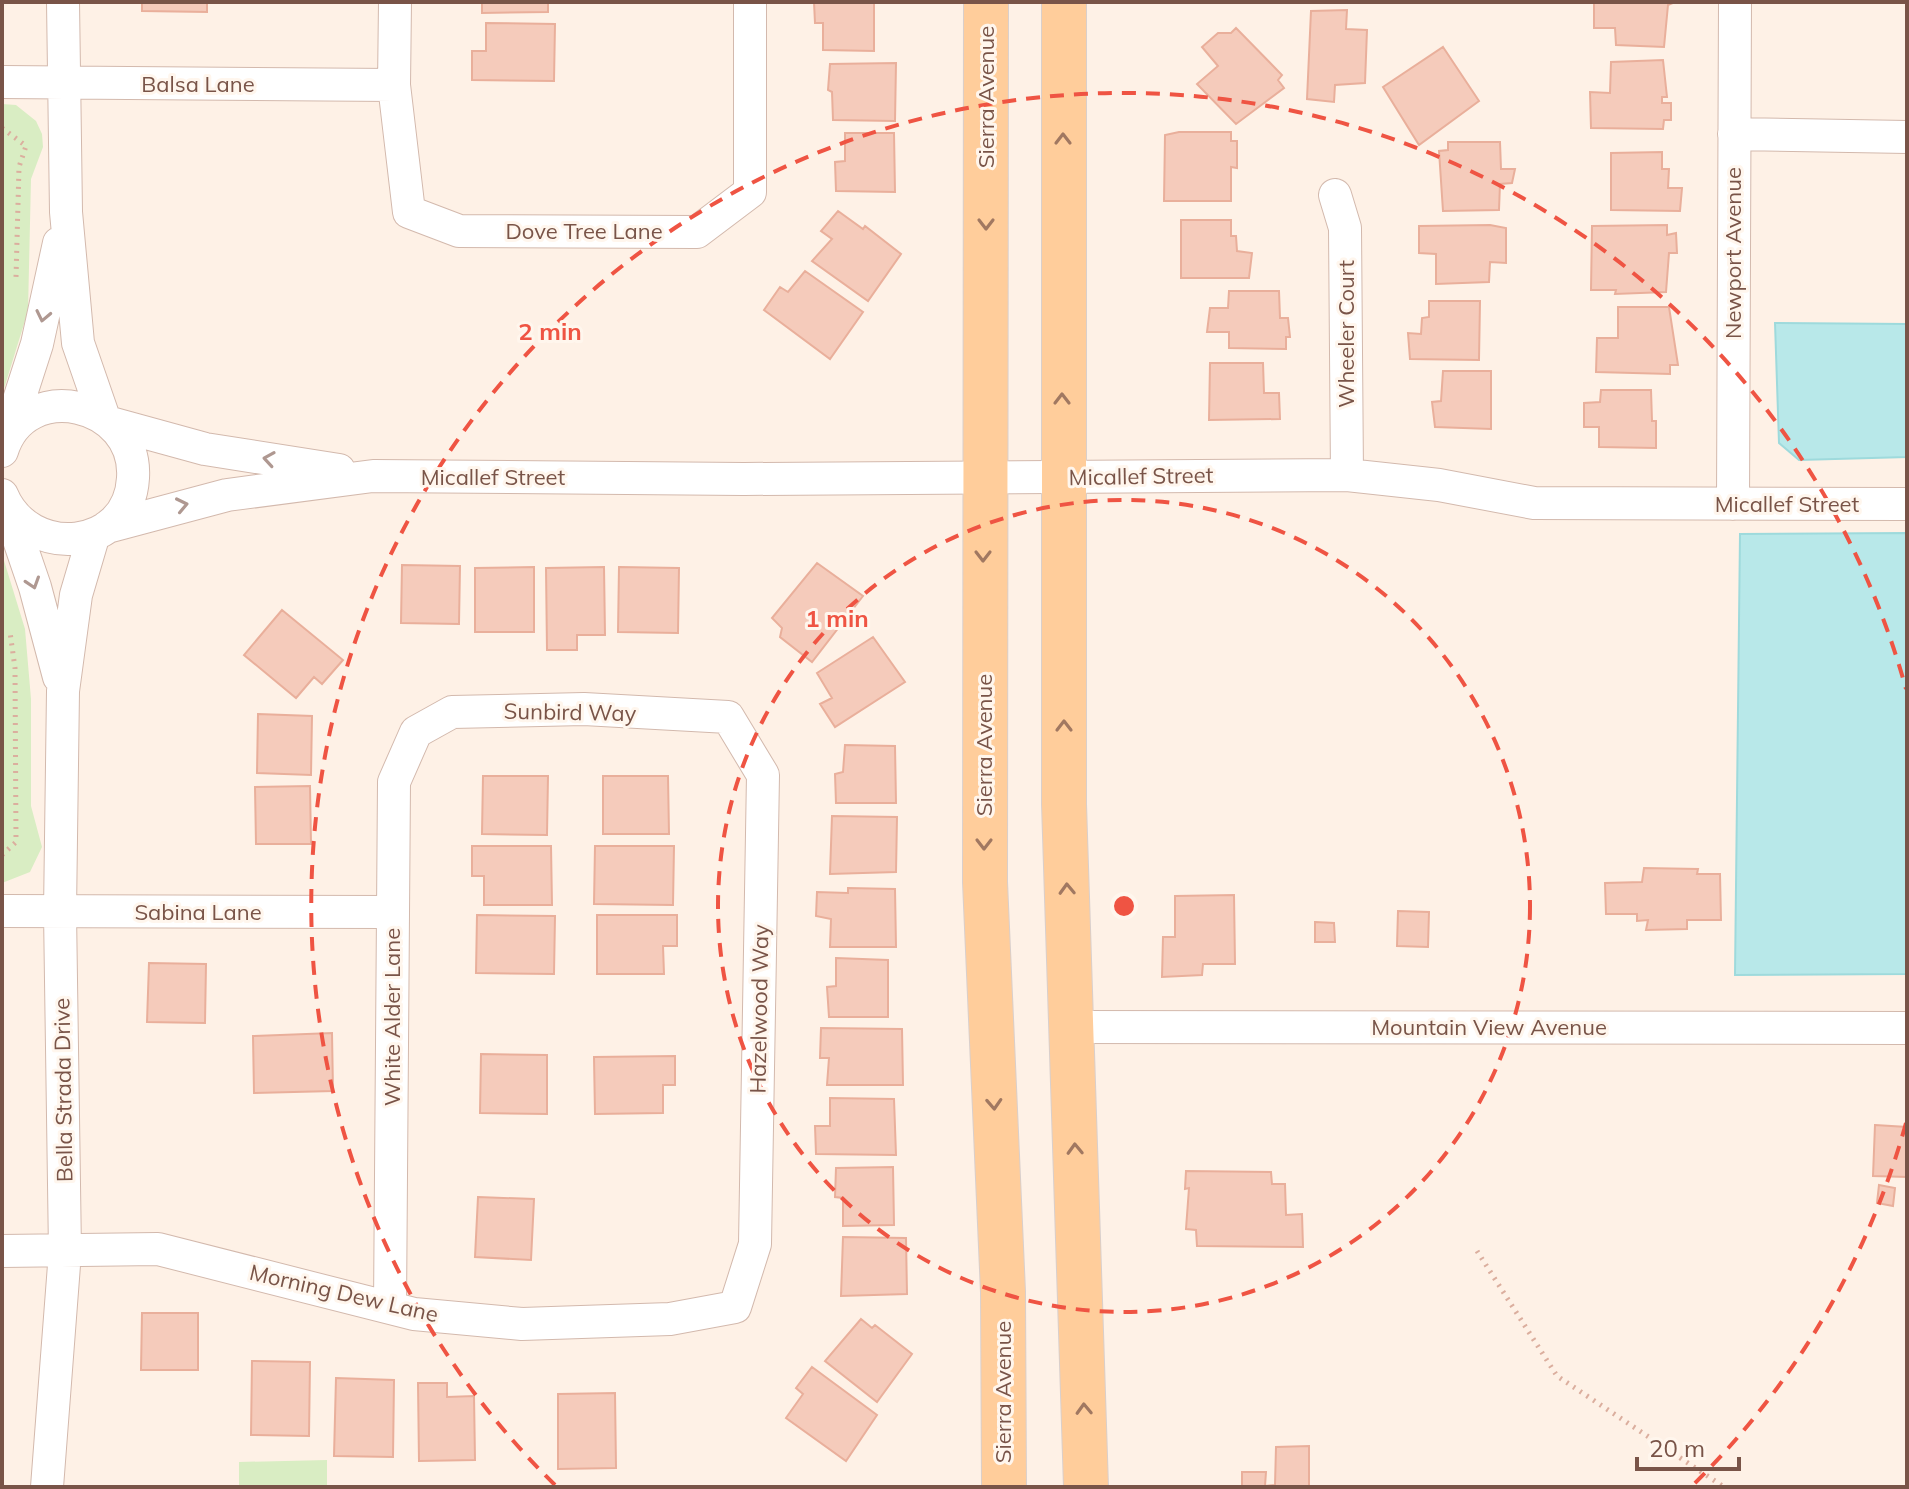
<svg xmlns="http://www.w3.org/2000/svg" width="1909" height="1489" font-family="Mulish,sans-serif">
<style>
.green{fill:#d9edc3}
.water{fill:#b8e8e9;stroke:#9edadc;stroke-width:2}
.building{fill:#f5cbbb;stroke:#e9af9b;stroke-width:2}
.lines{fill:none;stroke-linecap:round;stroke-linejoin:round}
.street-casing{stroke:#d3b9ad;stroke-width:34}
.primary-casing{stroke:#d9cfcc;stroke-width:46}
.path{stroke:#dbae9e;stroke-width:5;stroke-dasharray:2 6;stroke-linecap:butt}
.street{stroke:#fff;stroke-width:32}
.primary{stroke:#ffcd9b;stroke-width:44}
.oneway{stroke:#a17861}
.oneway2{stroke:#af9891}
.ring{fill:none;stroke:#ef5443;stroke-width:4;stroke-dasharray:14 10}
.labels{text-anchor:middle;stroke-width:6;stroke-linejoin:round;paint-order:stroke}
.street-label{font-size:22px;fill:#795448;stroke:#fff6ed}
.centre{fill:#ef5443;stroke:#fff6ed;stroke-width:4}
.ring-label{font-size:24px;text-anchor:middle;font-weight:bold;fill:#ef5443;stroke:#fff6ed;stroke-width:6;stroke-linejoin:round;paint-order:stroke}
</style>
<rect width="100%" height="100%" fill="#fef1e6"/>
<!-- green -->
<path class="green" d="M2,104L16,105L36,121L42,134L43,147L31,179L28,311L2,395Z
M2,554L25,629L31,699V806L42,847L30,872L2,883Z
M327,1460V1487H239V1462Z"/>
<!-- water -->
<path class="water" d="M1775,323L1907,324V457L1799,460L1779,443Z
M1907,533V974L1735,975L1740,534Z"/>
<!-- building -->
<path class="building" d="M142,2H207V12L142,11Z
M482,2H548V12L482,13Z
M814,2H874V51L823,50V23H815Z
M1594,2H1675L1668,5L1664,47L1616,45L1615,28H1594Z
M1347,10L1346,29L1367,30L1365,83L1335,85L1334,102L1307,99L1311,11Z
M486,23L555,24L554,81L472,80V51H486Z
M1236,28L1282,75L1278,80L1284,88L1236,124L1197,84L1218,66L1202,47L1218,33H1231Z
M1443,47L1479,101L1419,145L1383,87Z
M1663,60L1667,97H1662V103H1671V120H1664L1663,129L1591,128L1590,92L1610,93L1611,62Z
M896,63L895,121L833,120L832,92L828,90L830,64Z
M1179,132H1231V141H1237V168L1231,167V201H1164L1165,135Z
M845,133H894L895,192L836,191L835,162L845,161Z
M1448,142H1500L1501,169H1515L1512,183L1500,184L1499,210L1443,211L1439,151L1448,150Z
M1662,152V169H1669L1668,188H1682L1680,211L1611,210V153Z
M838,211L863,229L865,226L901,254L868,301L812,261L832,239L821,231Z
M1181,220H1231V236H1236L1237,251L1252,253L1249,278H1181Z
M1490,225L1506,228V263L1490,262L1489,282L1436,284V254L1419,253V226Z
M1667,225V235L1676,233L1677,253H1669L1666,292L1615,294L1616,290H1591L1592,226Z
M805,271L863,312L830,359L764,310L780,287L788,292Z
M1229,291H1279L1280,318H1288L1290,337H1286V349L1229,348V332H1207L1210,308H1228Z
M1429,301H1480L1479,360L1410,359L1408,333L1421,334L1422,318L1429,317Z
M1618,307H1669L1678,365H1670V374L1596,372L1597,338H1618Z
M1210,363H1263L1264,393H1279L1280,419L1209,420Z
M1443,371H1491V429L1435,427L1432,402L1441,401Z
M1601,390H1651L1652,421H1656V448L1599,447V427H1584V403L1600,402Z
M817,563L863,596L812,662L780,637L782,628L772,618Z
M402,565L460,566L459,624L401,623Z
M534,567V632H475V568Z
M604,567L605,635H577V650H547L546,568Z
M619,567L679,568L678,633L618,632Z
M282,610L343,660L322,684L314,677L296,698L244,655Z
M873,637L905,682L835,727L820,704L832,698L817,673Z
M258,714L312,716L311,775L257,773Z
M845,745L895,746L896,803H836L835,774L843,772Z
M483,776H548L547,835L482,834Z
M603,776H668L669,834H603Z
M310,786L311,844H256L255,787Z
M832,816L897,817L896,872L830,874Z
M472,846H551L552,905H484V876H472Z
M595,846H674L673,905L594,904Z
M1644,868L1698,869L1697,874H1720L1721,920H1687V929L1646,930L1648,920L1637,921V914H1606L1605,883L1642,882Z
M848,888L895,889L896,947H830L831,919L816,916L817,892L848,893Z
M1234,895L1235,964H1203L1202,975L1162,977L1163,937H1175V896Z
M1398,911L1429,912L1428,947L1397,946Z
M477,915L555,916L554,974L476,973Z
M597,915H677V946H663L664,974H597Z
M1315,922L1334,923L1335,942H1315Z
M836,958L888,960V1017H829L827,987L836,986Z
M149,963L206,964L205,1023L147,1022Z
M821,1028L902,1029L903,1085H827L829,1058H820Z
M332,1033L333,1091L254,1093L253,1036Z
M481,1054L547,1055V1114L480,1113Z
M675,1056V1085H663V1113L595,1114L594,1057Z
M830,1098L894,1099L896,1155L816,1154L815,1126H830Z
M1875,1125L1907,1127V1177L1873,1176Z
M893,1167L894,1225L843,1226V1198L835,1197L836,1168Z
M1186,1171L1271,1172L1272,1184H1285L1286,1215L1302,1214L1303,1247L1197,1246L1196,1230L1186,1229L1189,1188L1185,1189Z
M1879,1185L1895,1188L1893,1206L1877,1203Z
M478,1197L534,1199L531,1260L475,1257Z
M843,1237L906,1238L907,1294L841,1296Z
M142,1313H198V1370H141Z
M861,1319L872,1328L875,1325L912,1354L877,1402L825,1361Z
M252,1361L310,1362L309,1436L251,1435Z
M812,1367L877,1415L846,1461L786,1418L803,1394L796,1388Z
M336,1378L394,1380L393,1457L334,1456Z
M418,1383H447V1397L474,1396L475,1460L419,1461Z
M615,1393L616,1468L558,1469V1394Z
M1309,1446V1487H1242V1472H1266L1265,1486L1275,1485L1276,1447Z"/>
<g class="lines">
<defs>
<path id="street" d="M63,2L66,212L78,343L104,418
M395,2L394,85L409,212L459,231L697,232L750,192V2
M2,82L394,85
M1734,134L1907,137
M1335,195L1345,228L1347,475
M114,424L205,449L339,470
M7,437L37,344L59,243
M2,451C25,376 138,402 133,478C129,552 29,560 2,495
M1733,504L1735,2
M9,511L35,587L59,677
M107,527L227,495L373,476L744,479L1347,475L1439,485L1534,503L1907,504
M2,911L393,912
M1071,1027L1907,1028
M2,1251L158,1249L414,1314L522,1324L670,1319L735,1307L755,1244L763,775L728,717L584,709L452,712L416,732L394,782L390,1307
M47,1487L65,1252L60,912L63,691L76,595L94,534"/>
<path id="primary" d="M986,2L985,882L1003,1292L1004,1487
M1064,2V804L1086,1487"/>
</defs>
<!-- street casing -->
<use href="#street" class="street-casing"/>
<!-- primary casing -->
<use href="#primary" class="primary-casing"/>
<!-- path -->
<path class="path" d="M2,128L26,146L19,167L16,277
M2,855L16,842L15,668L10,632
M1477,1251L1557,1376L1724,1487"/>
<!-- street -->
<use href="#street" class="street"/>
<!-- primary -->
<use href="#primary" class="primary"/>
</g>
<!-- one-way arrows -->
<defs><path id="oneway-chevron" d="M-2-3.5L2.5 0L-2 3.5" fill="none" stroke-width="1.6" stroke-linecap="round" stroke-linejoin="round" transform="scale(2)"/></defs>
<g class="oneway">
<use href="#oneway-chevron" transform="translate(1063 139) rotate(-90)"/>
<use href="#oneway-chevron" transform="translate(986 224) rotate(90)"/>
<use href="#oneway-chevron" transform="translate(1062 399) rotate(-90)"/>
<use href="#oneway-chevron" transform="translate(983 556) rotate(90)"/>
<use href="#oneway-chevron" transform="translate(1064 726) rotate(-90)"/>
<use href="#oneway-chevron" transform="translate(984 844) rotate(90)"/>
<use href="#oneway-chevron" transform="translate(1067 889) rotate(-92)"/>
<use href="#oneway-chevron" transform="translate(994 1104) rotate(87)"/>
<use href="#oneway-chevron" transform="translate(1075 1149) rotate(-92)"/>
<use href="#oneway-chevron" transform="translate(1084 1409) rotate(-92)"/>
</g>
<g class="oneway2">
<use href="#oneway-chevron" transform="translate(43 316) rotate(102)"/>
<use href="#oneway-chevron" transform="translate(269 459) rotate(-171)"/>
<use href="#oneway-chevron" transform="translate(182 505) rotate(-12)"/>
<use href="#oneway-chevron" transform="translate(33 583) rotate(72)"/>
</g>
<!-- distance rings -->
<g class="ring">
<circle cx="1124" cy="906" r="406"/>
<path d="M1906 1123A812 812 0 0 1 1693 1485M555 1485A812 812 0 1 1 1906 689"/>
</g>
<g class="labels">
<!-- street labels -->
<g class="street-label">
<text x="198" y="92">Balsa Lane</text>
<text transform="translate(986 97) rotate(-90)" y="8">Sierra Avenue</text>
<text x="584" y="239">Dove Tree Lane</text>
<text transform="translate(1733 253) rotate(-90)" y="8">Newport Avenue</text>
<text transform="translate(1346 334) rotate(-90)" y="8">Wheeler Court</text>
<text transform="translate(1141 476) rotate(-1)" y="8">Micallef Street</text>
<text x="493" y="485">Micallef Street</text>
<text x="1787" y="512">Micallef Street</text>
<text transform="translate(570 712) rotate(1)" y="8">Sunbird Way</text>
<text transform="translate(984 745) rotate(-90)" y="8">Sierra Avenue</text>
<text x="198" y="920">Sabina Lane</text>
<text transform="translate(759 1009) rotate(-89)" y="8">Hazelwood Way</text>
<text transform="translate(392 1017) rotate(-90)" y="8">White Alder Lane</text>
<text x="1489" y="1035">Mountain View Avenue</text>
<text transform="translate(63 1090) rotate(-91)" y="8">Bella Strada Drive</text>
<text transform="translate(344 1293) rotate(13)" y="8">Morning Dew Lane</text>
<text transform="translate(1003 1392) rotate(-90)" y="8">Sierra Avenue</text>
</g>
</g>
<circle cx="1124" cy="906" r="12" class="centre"/>
<g class="ring-label">
<text x="550" y="340">2 min</text>
<text x="837" y="627">1 min</text>
</g>
<!-- border -->
<rect width="1909" height="1489" fill="none" stroke="#795448" stroke-width="8"/>
<!-- scale -->
<path d="M1637 1457v12h102v-12" fill="none" stroke="#795448" stroke-width="4"/>
<text x="1649" y="1457" font-size="24" fill="#795448" stroke="#fff6ed" stroke-width="6" paint-order="stroke">20 m</text>
</svg>
